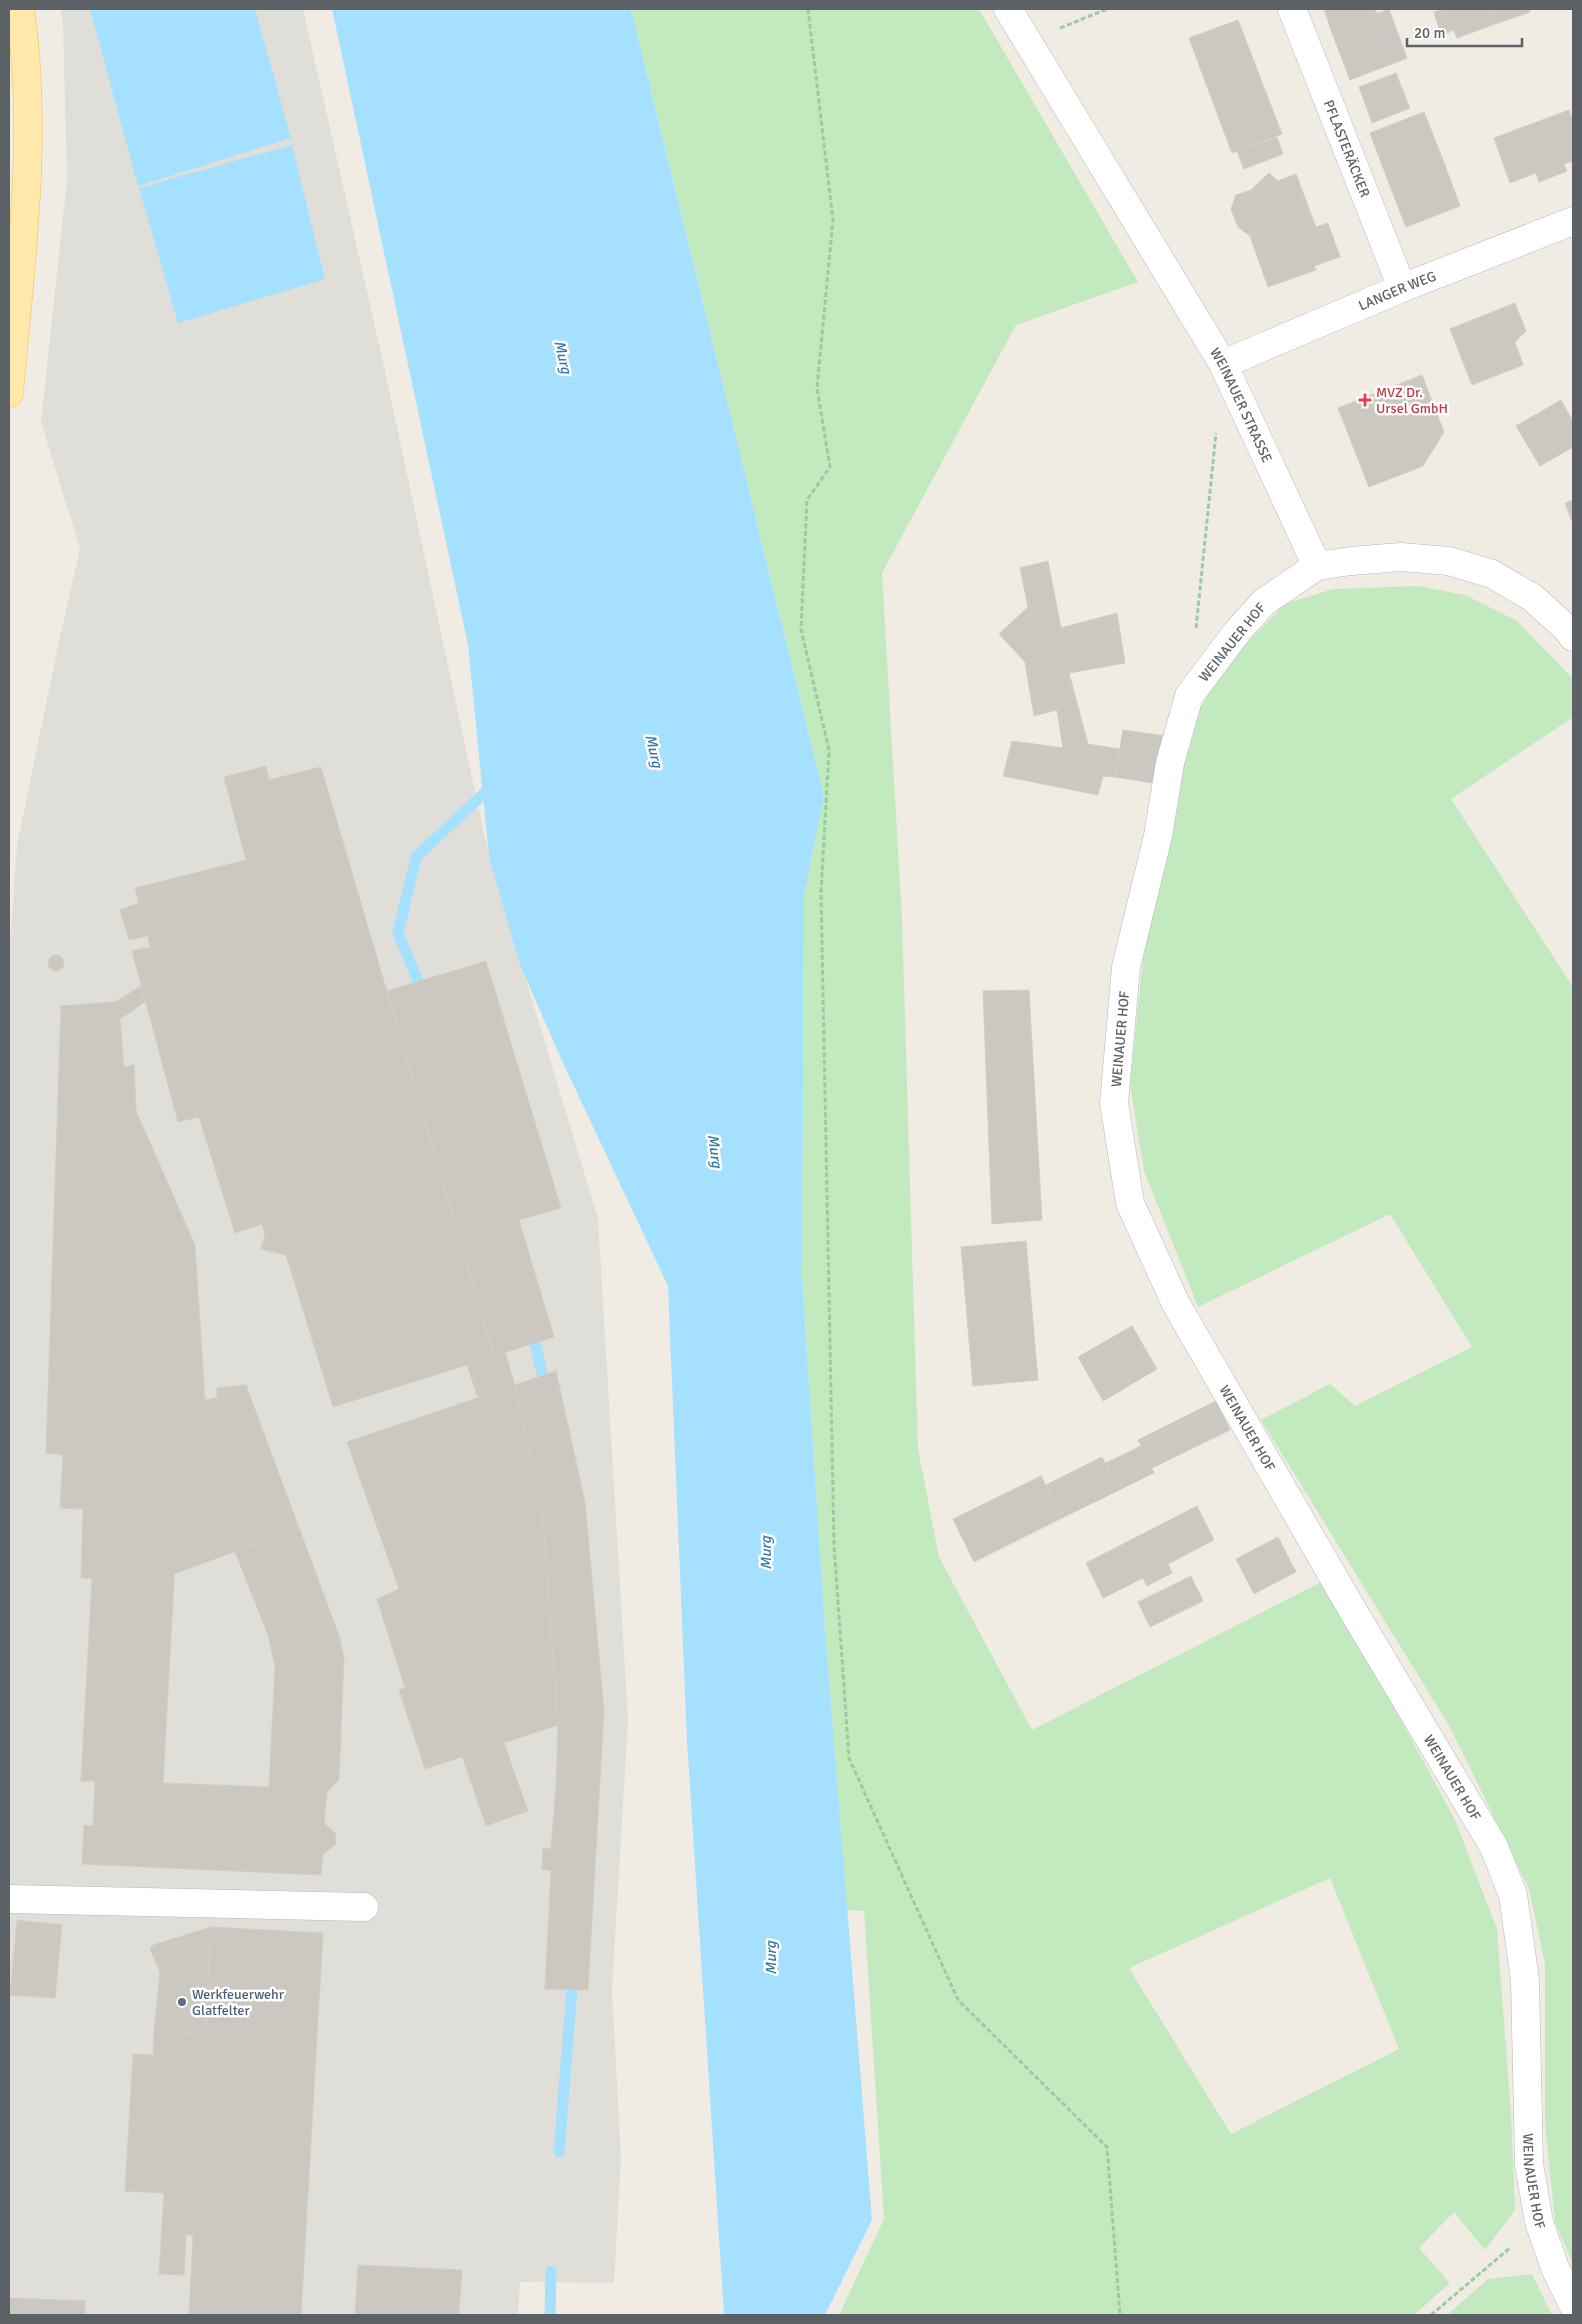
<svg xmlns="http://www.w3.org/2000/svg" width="1582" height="2324" font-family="Signika,sans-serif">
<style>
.industrial{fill:#e0ded9}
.green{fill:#c3e9bf;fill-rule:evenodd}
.water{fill:#a5e1ff}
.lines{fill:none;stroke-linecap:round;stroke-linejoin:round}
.stream{stroke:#a5e1ff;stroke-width:11}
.building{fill:#cbc7c1;stroke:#d5cdc2}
.minor-casing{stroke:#b5b8bc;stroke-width:29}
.major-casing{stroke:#faba53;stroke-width:29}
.path{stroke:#99cca3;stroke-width:3;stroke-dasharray:5 2.5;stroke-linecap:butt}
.minor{stroke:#fff;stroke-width:28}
.major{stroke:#ffe9aa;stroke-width:28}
.health-dot{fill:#e0444e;stroke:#fff;stroke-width:2}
.service-dot{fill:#5c6f8a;stroke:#fff;stroke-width:2}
.labels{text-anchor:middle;stroke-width:5;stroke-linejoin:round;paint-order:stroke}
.street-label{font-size:14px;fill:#5c6166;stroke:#fff}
.health-label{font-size:14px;fill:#be3a42;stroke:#fff;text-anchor:start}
.service-label{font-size:14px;fill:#4e5e75;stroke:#fff;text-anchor:start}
.water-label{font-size:15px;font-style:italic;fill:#3677a6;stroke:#fff}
</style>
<rect width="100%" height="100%" fill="#f0ece4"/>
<!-- industrial -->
<path class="industrial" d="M60,9H303L383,362L489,857L598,1219L628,1720L612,1989L621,2159L614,2283L520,2282L518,2315H9V958L17,845L59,641L80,549L41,422L67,180L63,23Z"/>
<!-- green -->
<path class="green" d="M631,9H979L1138,282L1016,325L882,573L902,919L918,1449L939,1557L1032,1730L1325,1580L1455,1820L1497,1929L1511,2114L1515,2210L1485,2250L1454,2212L1419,2248L1450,2283L1414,2315H839L884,2219L864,1911L847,1910L825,1630L802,1276L804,895L824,796ZM1330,1878L1399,2049L1231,2134L1129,1968Z
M1418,586L1465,595L1517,621L1573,679V717L1451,799L1573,987V2264L1555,2222L1545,2124V1964L1529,1889L1450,1727L1261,1420L1330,1384L1355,1406L1472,1347L1390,1214L1198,1307L1144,1171L1130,1085L1145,939L1195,717L1225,666L1285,604L1333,589Z
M1532,2274L1552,2315H1447L1488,2279Z"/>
<!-- water -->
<path class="water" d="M90,9H255L291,138L138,186Z
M332,9H631L824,796L804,895L802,1276L825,1630L872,2220L825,2315H724L687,1741L668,1286L563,1063L520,965L489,857L468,645Z
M292,145L325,279L178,323L139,188Z"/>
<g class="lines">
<!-- stream -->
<path class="stream" d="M418,981L398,933L416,857L493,785
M535,1343L546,1390
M559,2152L573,1976
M550,2315L551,2271"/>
</g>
<!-- building -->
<path class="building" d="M1324,9H1375L1377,13L1331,30Z
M1389,9L1407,58L1350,80L1331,30Z
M1446,9L1454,30L1441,35L1434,12Z
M1446,9H1490L1495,24L1457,38Z
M1490,9H1529L1530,12L1495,24Z
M1238,20L1265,90L1215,108L1189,38Z
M1396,73L1403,91L1366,106L1359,87Z
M1265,90L1282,134L1232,153L1215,108Z
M1403,91L1410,108L1372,123L1366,106Z
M1569,110L1573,121V161L1564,164L1567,171L1539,182L1536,173L1510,183L1494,138Z
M1424,112L1443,160L1388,181L1370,133Z
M1277,137L1283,154L1244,169L1237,151Z
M1443,160L1460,206L1406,227L1388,181Z
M1269,173L1278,181L1296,174L1311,214L1250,236L1238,227L1231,209L1236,195L1251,190Z
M1311,214L1316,227L1328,223L1340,257L1314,266L1316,270L1268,287L1250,236Z
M1515,303L1526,331L1515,342L1523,365L1472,385L1450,329Z
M1422,375L1444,432L1423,466L1369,487L1338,408Z
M1561,400L1573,422V447L1540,466L1516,426Z
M1573,500V524L1565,503Z
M1048,561L1061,628L1117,613L1125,663L1069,673L1088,744L1120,749L1115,777L1103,776L1098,795L1003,776L1012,741L1063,748L1057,710L1034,716L1025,662L999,634L1028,607L1020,568Z
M1123,730L1166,736L1158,784L1115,777Z
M266,766L269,780L321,767L494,1356L505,1352L515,1385L478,1398L467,1365L333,1407L286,1255L261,1249L265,1234L262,1224L235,1233L199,1117L178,1122L132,951L150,947L148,936L129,940L120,910L139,903L135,888L246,860L224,777Z
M48 963a8 8 0 1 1 16 0a8 8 0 1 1-16 0Z
M486,961L561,1208L519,1220L554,1337L494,1356L387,991Z
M141,986L145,1002L120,1019L124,1068L134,1064L136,1111L195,1245L205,1400L217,1398V1388L246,1385L299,1528L174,1574V1582L81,1578L83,1509L60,1508L63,1455L46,1453L61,1006L115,1002Z
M1029,990L1042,1220L992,1224L983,991Z
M1026,1241L1038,1380L973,1386L961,1247Z
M1132,1326L1157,1369L1103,1401L1078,1357Z
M556,1371L585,1502L604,1711L588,1990L545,1989L551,1870H542L543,1848L551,1849L556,1787L558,1725L543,1517L515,1385Z
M515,1385L543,1517L558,1725L425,1769L399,1690L405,1688L377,1599L399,1589L347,1442Z
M1216,1401L1230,1430L1152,1468L1138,1440Z
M1141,1446L1154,1473L1119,1490L1106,1463Z
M1102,1457L1119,1490L1062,1518L1046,1485Z
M1041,1476L1062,1518L974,1562L953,1519Z
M1197,1506L1214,1540L1168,1564L1172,1573L1147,1586L1143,1578L1103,1598L1086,1563Z
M299,1528L340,1638L344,1659L339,1780L327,1792L324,1823L335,1833L336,1844L323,1854L321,1875L82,1864L84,1825L93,1826L95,1781H81L92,1578L174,1582L163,1783L269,1787L275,1667L268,1635L235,1552Z
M1278,1537L1296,1572L1254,1594L1236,1559Z
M1191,1576L1203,1601L1150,1627L1138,1602Z
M504,1743L528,1811L486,1826L462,1756Z
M17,1920L62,1925L55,1998L10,1995Z
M211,1927L205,2034L154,2031L160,1972L150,1949L153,1945Z
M211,1927L323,1933L301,2315H189L193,2235H186L184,2275L159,2274L164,2193L125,2191L133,2054L153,2055L154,2031L205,2034Z
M358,2265L462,2270L459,2315H355Z
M9,2298L85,2301V2315H9Z"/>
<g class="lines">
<defs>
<g id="minor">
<path id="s1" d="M1008,9L1223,364L1317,566"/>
<path id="s2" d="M1292,9L1402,288"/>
<path id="s3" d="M1223,364L1402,288L1573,221"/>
<path id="s4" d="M1573,637L1566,628L1533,598L1492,574L1449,561L1401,557L1351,561L1317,566L1264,602L1237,632L1189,696L1170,763L1158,836L1126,967L1114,1103L1130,1203L1176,1304L1353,1611L1494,1847L1513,1895L1525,1980L1529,2164L1539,2222L1555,2268L1573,2305"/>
<path d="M9,1899L364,1907"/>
</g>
<path id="major" d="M9,394C20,267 39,136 20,9"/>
</defs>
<!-- minor casing -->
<use href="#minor" class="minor-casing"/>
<!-- major casing -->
<use href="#major" class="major-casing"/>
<!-- path -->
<path class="path" d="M808,9L833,220L817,388L830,467L807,500L801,629L829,750L821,892L834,1545L849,1758L958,2000L1107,2147L1120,2315
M1060,28L1107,9
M1196,628L1216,433
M1431,2315L1511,2247"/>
<!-- minor -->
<use href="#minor" class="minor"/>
<!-- major -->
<use href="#major" class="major"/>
</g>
<!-- markers -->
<path class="health-dot" d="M1362.5 392.5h5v5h5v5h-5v5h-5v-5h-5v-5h5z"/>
<circle class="service-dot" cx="182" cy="2002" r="5"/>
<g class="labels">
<!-- street labels -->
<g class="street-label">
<text dy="5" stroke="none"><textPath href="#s2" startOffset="150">PFLASTERÄCKER</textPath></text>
<text dy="5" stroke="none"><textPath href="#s3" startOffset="189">LANGER WEG</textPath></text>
<text dy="5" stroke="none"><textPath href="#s1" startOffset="460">WEINAUER STRASSE</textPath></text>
<text transform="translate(1232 642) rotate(-51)" y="5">WEINAUER HOF</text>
<text transform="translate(1120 1039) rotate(-85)" y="5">WEINAUER HOF</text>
<text dy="5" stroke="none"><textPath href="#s4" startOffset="1236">WEINAUER HOF</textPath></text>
<text dy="5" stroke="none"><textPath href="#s4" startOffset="1641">WEINAUER HOF</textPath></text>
<text dy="5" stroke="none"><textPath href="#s4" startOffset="2061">WEINAUER HOF</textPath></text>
</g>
<!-- health labels -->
<g class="health-label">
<text x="1376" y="397">MVZ Dr.<tspan x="1376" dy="16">Ursel GmbH</tspan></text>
</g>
<!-- service labels -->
<g class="service-label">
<text x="192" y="1999">Werkfeuerwehr<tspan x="192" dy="16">Glatfelter</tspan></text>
</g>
<!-- water labels -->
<g class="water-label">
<text transform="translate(563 357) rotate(77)" y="5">Murg</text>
<text transform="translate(654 751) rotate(77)" y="5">Murg</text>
<text transform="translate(715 1151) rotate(82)" y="5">Murg</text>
<text transform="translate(766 1553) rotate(-91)" y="5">Murg</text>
<text transform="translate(771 1958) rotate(-91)" y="5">Murg</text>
</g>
</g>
<!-- border -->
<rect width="1582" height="2324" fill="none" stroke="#5c6166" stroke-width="20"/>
<!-- scale -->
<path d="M1407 38v8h115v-8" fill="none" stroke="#5c6166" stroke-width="2.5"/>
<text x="1414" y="38" font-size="15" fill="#5c6166" stroke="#ffffff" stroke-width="4" paint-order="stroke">20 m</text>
</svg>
